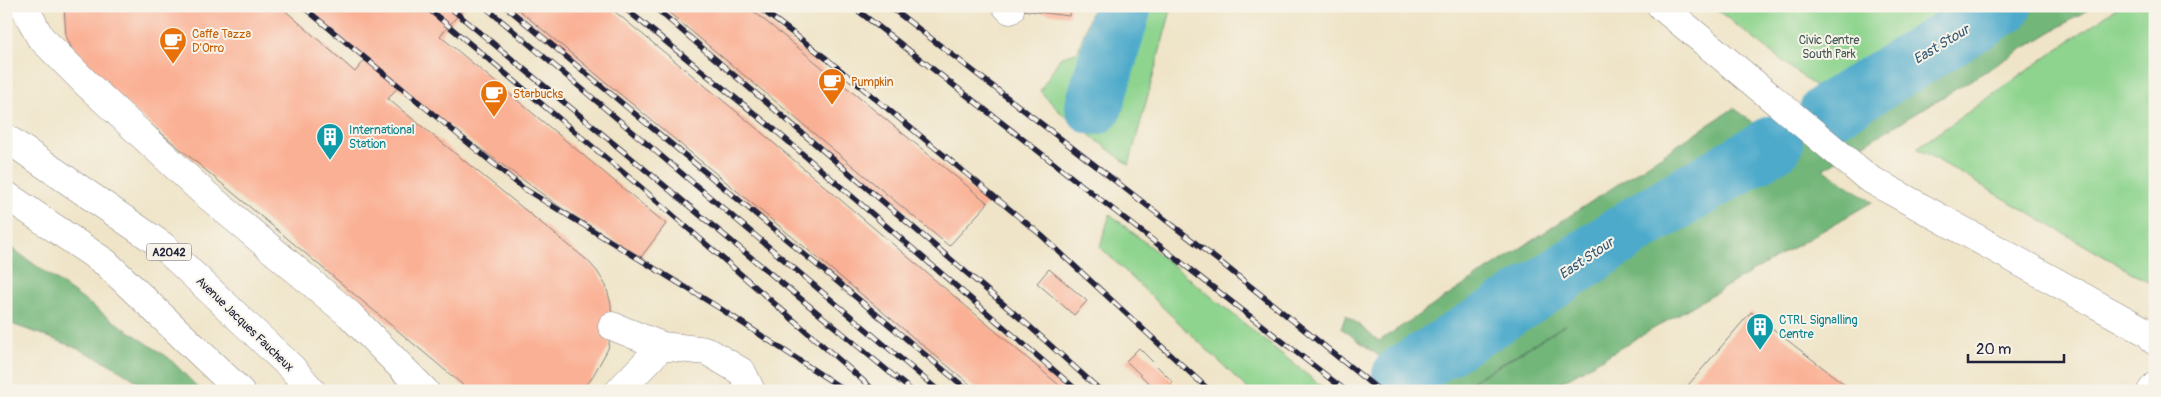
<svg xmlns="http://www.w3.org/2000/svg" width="2161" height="397" font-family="Pangolin,sans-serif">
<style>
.green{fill:#8ed48e;stroke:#587b64}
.forest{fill:#72b679;stroke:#4a6c5a}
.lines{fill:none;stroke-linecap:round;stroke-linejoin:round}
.river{stroke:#4daacb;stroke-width:58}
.building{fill:#fab094}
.minor-casing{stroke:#888381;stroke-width:29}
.major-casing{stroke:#888381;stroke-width:29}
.minor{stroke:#fff;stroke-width:28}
.major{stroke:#fff;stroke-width:28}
.rail-casing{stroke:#22223b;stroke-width:5.5}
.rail{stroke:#f7f3e8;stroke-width:4;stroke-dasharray:11;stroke-linecap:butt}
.labels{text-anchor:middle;stroke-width:4;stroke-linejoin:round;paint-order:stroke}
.shield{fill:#f7f3e8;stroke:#62616f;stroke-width:1}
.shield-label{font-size:11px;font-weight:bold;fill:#22223b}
.food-label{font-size:12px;fill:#c56008;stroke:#f7f3e8;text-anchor:start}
.park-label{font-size:12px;fill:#425754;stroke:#f7f3e8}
.culture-label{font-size:12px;fill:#0d838f;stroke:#f7f3e8;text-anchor:start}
.street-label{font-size:12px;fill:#22223b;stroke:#f7f3e8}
.water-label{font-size:14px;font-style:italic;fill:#335875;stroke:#f7f3e8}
</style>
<rect width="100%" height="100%" fill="#f7f3e8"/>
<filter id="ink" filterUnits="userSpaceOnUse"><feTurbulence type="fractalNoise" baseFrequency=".02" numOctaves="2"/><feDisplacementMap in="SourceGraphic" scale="10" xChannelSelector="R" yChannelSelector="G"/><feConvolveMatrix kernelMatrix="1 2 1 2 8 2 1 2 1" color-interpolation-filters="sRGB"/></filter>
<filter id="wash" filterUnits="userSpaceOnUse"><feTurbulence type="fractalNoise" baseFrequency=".0096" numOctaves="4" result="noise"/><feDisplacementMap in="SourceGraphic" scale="20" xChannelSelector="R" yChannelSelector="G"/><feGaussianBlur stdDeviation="1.12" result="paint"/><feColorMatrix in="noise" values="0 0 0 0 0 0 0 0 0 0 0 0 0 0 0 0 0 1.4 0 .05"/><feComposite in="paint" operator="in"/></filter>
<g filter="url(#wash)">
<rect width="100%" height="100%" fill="#efe4c7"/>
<!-- green -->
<path class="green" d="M1093,6H1172L1129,165L1062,114L1040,91L1060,58L1078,51Z
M1712,6H1970L1827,96Z
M2119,6H2155V286L1917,148Z
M1110,214L1327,391H1250L1100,247Z"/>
<!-- forest -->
<path class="forest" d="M1991,6H2094L1823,169L1872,202L1546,391H1458L1565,325L1456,391H1375L1828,112Z
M1734,108L1768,134L1395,368L1341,328L1346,315L1379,341Z
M6,244L109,318L169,358L201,391H149C108,356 56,340 6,322Z"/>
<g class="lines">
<!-- river -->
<path class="river" d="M1094,106L1123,6
M1828,112L2003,6
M1401,375L1527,297L1644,220L1774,144"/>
</g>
<g id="blocks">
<!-- building -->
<path class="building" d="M64,6H280L355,72L365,60L304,6H405L407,8L408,6H466L440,36L666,224L641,257L563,209L397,88L388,99L587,260L597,271L606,286L611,304L612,326L608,349L590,381L577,391H470L93,76L75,56L66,36Z
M514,6H608L743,117L1066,391H978Z
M661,6H747L988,203L949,246Z
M1023,6H1070L1069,16L1022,10Z
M1049,269L1087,301L1074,315L1037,283Z
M1751,312L1853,391H1683Z
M1139,348L1173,382L1166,391H1157L1126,361Z"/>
</g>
</g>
<g filter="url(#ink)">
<use href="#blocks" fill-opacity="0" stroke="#888381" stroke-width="1"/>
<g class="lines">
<defs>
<path id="minor" d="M24,6L40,37L88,85L201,190L350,315L425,391
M1006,6L1010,10
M1661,6L1868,178L2148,333L2155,341
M612,326L662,346
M619,391L662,346L707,351L742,372L751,391
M2151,391L2155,386"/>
<path id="major" d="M6,138L163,246L292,368L312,391
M6,195L106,263L240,391"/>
</defs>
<!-- minor casing -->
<use href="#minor" class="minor-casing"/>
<!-- major casing -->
<use href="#major" class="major-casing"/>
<!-- minor -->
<use href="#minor" class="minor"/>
<!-- major -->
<use href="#major" class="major"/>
<defs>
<path id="rail" d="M302,6L523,188L721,309L846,391
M425,6L637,184L875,391
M448,6L912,391
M484,6L939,391
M505,6L969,391
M622,6L776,131L1078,391
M653,6L1028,325L1101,391
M757,6L827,59L1041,235L1210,391
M852,6L1346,391
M889,6L1224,265L1380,391"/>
</defs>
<!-- rail casing -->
<use href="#rail" class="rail-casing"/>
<!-- rail -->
<use href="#rail" class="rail"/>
</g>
</g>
<!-- icons -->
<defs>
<symbol id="cafe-pin" viewBox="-11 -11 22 30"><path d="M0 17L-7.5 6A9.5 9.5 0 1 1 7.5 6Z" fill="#e8710a" stroke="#f7f3e8"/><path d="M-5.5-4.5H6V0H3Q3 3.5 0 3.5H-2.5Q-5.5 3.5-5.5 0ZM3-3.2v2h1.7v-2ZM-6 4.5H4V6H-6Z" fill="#fff"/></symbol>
<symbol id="building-pin" viewBox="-11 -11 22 30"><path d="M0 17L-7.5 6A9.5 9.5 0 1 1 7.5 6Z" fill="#0f9aa8" stroke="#f7f3e8"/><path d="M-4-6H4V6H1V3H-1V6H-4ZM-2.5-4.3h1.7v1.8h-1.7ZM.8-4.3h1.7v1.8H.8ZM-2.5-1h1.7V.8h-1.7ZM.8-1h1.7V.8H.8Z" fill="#fff"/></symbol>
</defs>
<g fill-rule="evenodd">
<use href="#cafe-pin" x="157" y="25" width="32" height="43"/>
<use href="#cafe-pin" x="816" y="66" width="32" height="43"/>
<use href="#cafe-pin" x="478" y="78" width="32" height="43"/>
<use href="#building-pin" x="314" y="121" width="32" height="43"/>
<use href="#building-pin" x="1744" y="311" width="32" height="43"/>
</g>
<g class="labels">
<!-- shield labels -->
<rect class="shield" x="146.5" y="243.5" width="45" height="17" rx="4"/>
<g class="shield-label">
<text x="169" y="256">A2042</text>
</g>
<!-- food labels -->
<g class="food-label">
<text x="192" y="38">Caffe Tazza<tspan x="192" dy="14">D'Orro</tspan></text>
<text x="851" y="86">Pumpkin</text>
<text x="513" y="98">Starbucks</text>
</g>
<!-- park labels -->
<g class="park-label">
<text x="1829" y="44">Civic Centre<tspan x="1829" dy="14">South Park</tspan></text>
</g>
<!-- culture labels -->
<g class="culture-label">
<text x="349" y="134">International<tspan x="349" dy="14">Station</tspan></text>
<text x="1779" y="324">CTRL Signalling<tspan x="1779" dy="14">Centre</tspan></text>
</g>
<!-- street labels -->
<g class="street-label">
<text transform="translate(245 324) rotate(44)" y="4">Avenue Jacques Faucheux</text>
</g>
<!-- water labels -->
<g class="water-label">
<text transform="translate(1941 44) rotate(-31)" y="5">East Stour</text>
<text transform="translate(1586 258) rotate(-34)" y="5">East Stour</text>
</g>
</g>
<!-- margin -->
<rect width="2161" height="397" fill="none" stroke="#f7f3e8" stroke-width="25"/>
<!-- scale -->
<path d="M1968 354v8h96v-8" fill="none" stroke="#22223b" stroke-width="2.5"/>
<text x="1976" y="354" font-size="15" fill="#22223b" stroke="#f7f3e8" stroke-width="4" paint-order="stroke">20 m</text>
</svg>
